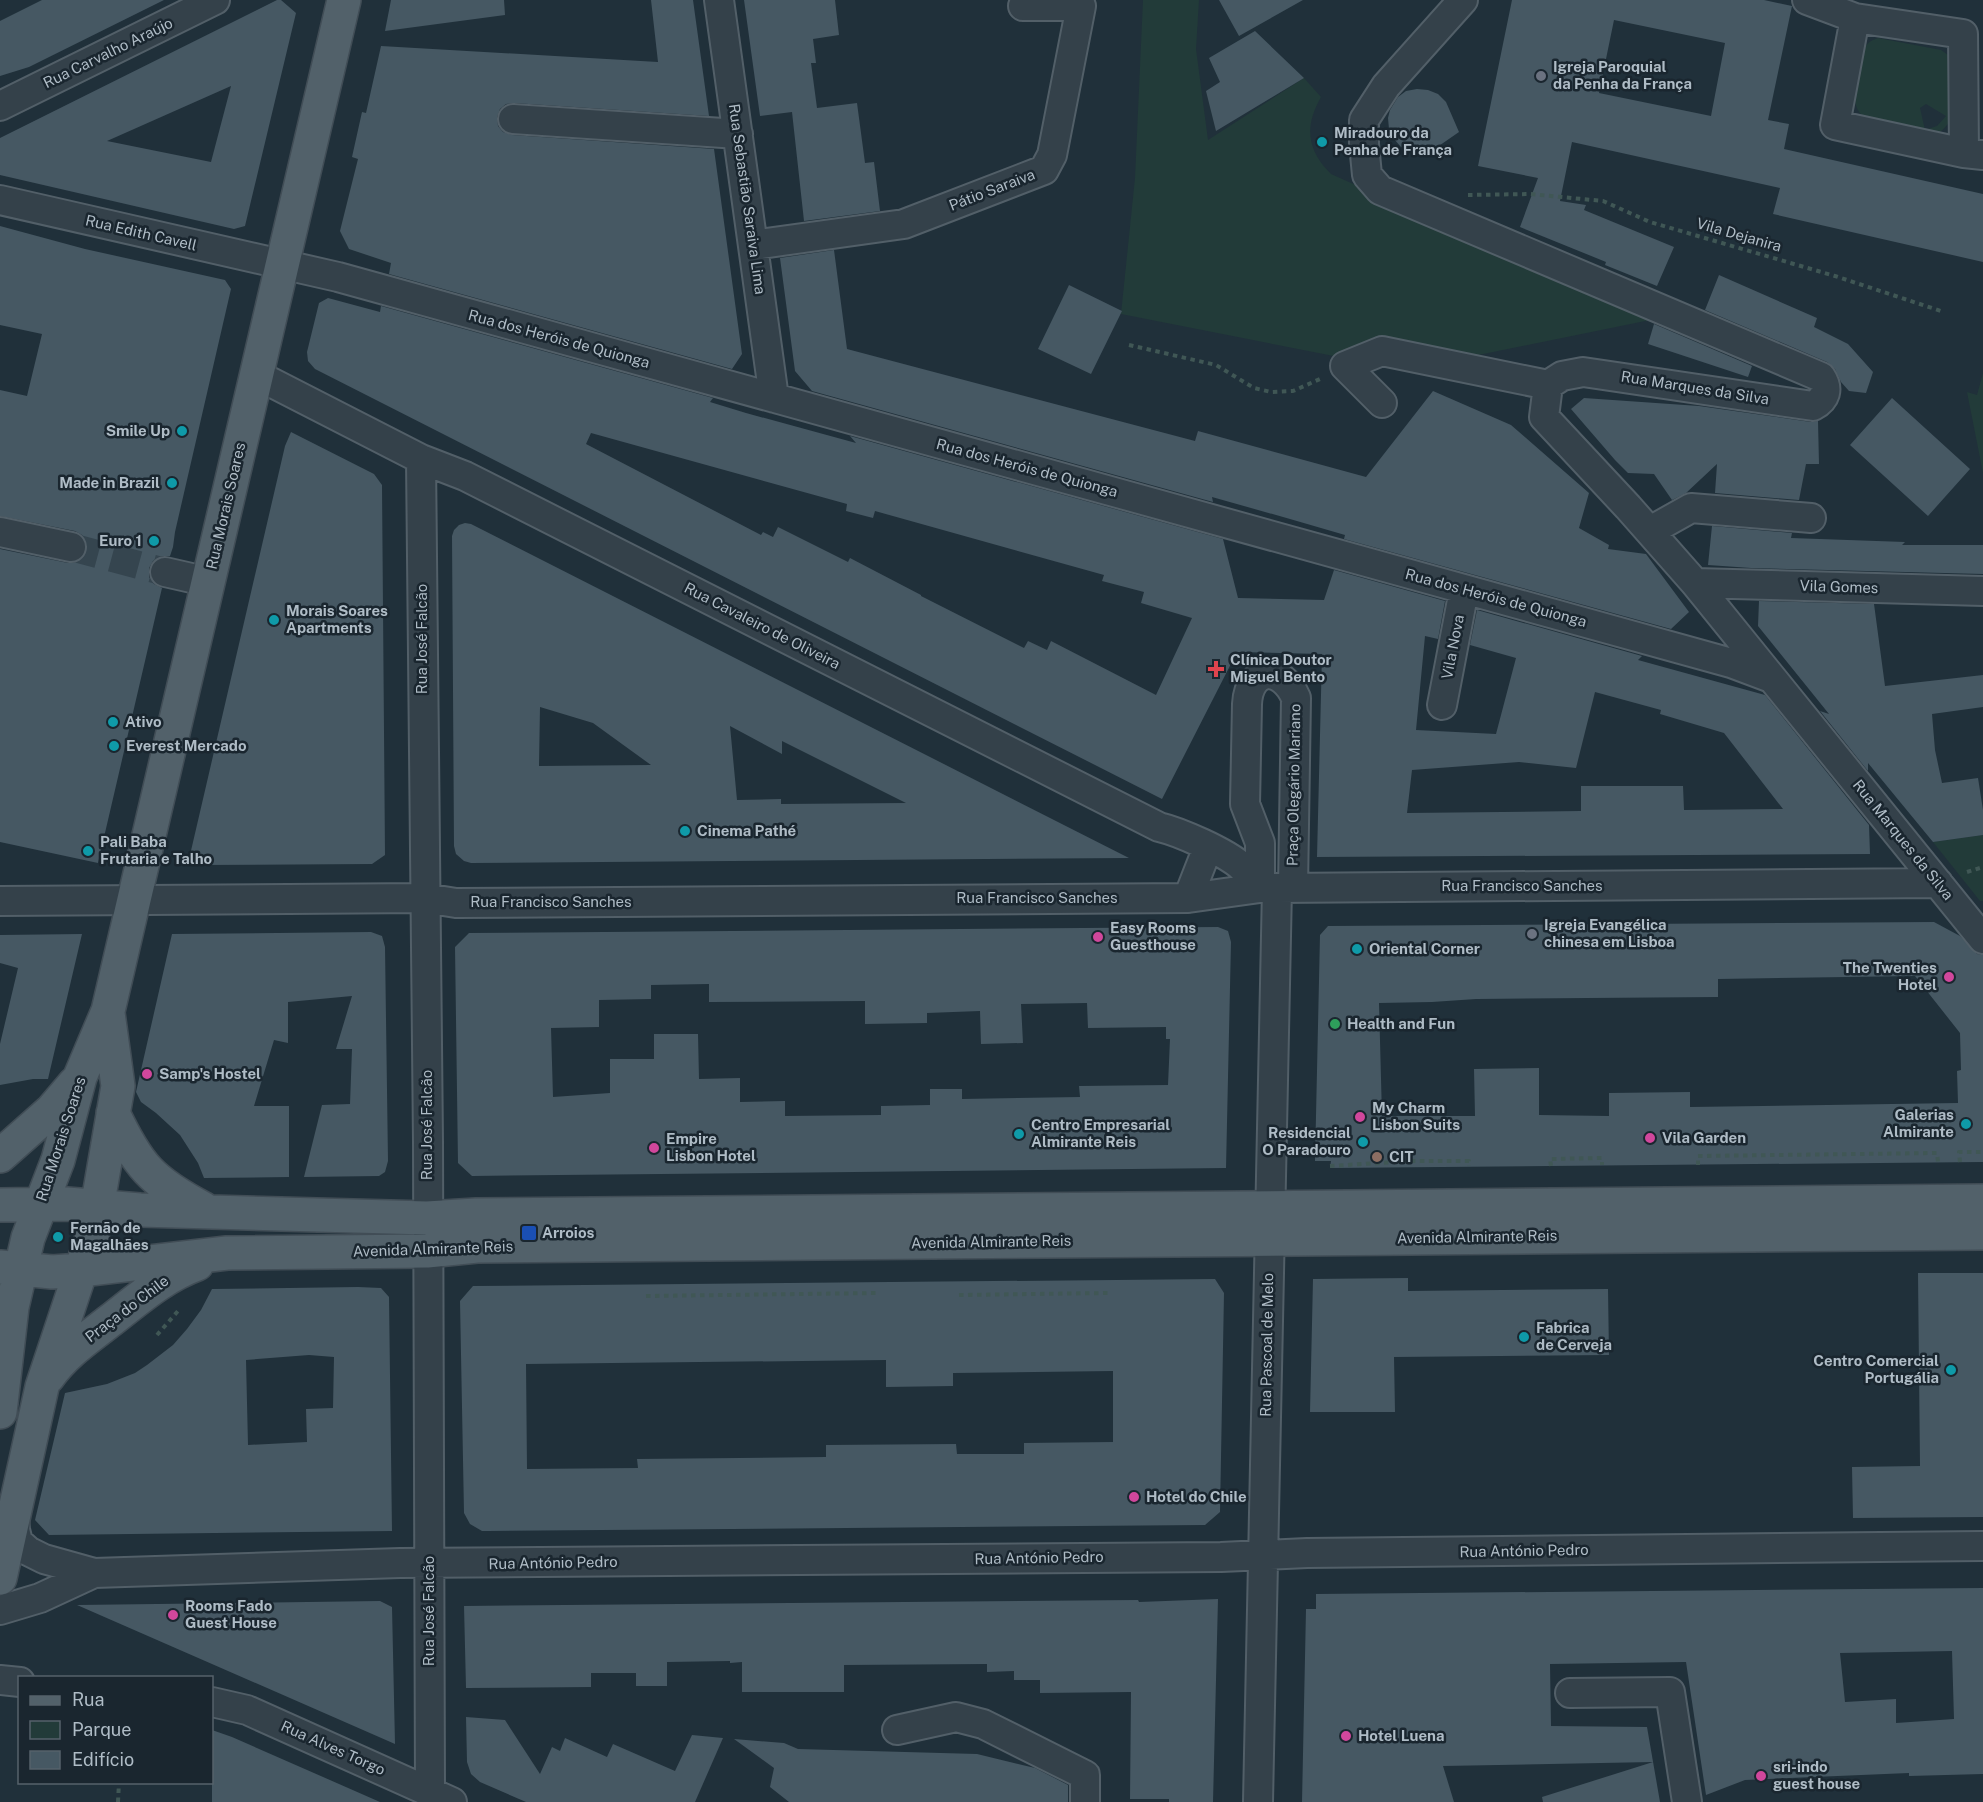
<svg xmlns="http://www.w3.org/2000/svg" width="1983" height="1802" font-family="'Public Sans',sans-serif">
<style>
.green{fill:#223b39;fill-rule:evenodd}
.building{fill:#465863;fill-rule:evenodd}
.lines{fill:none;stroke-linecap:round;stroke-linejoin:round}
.minor-tunnel{stroke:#35454f;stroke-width:28;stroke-dasharray:28 14;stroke-linecap:butt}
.minor-casing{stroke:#525f68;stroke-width:32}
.major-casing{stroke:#414d56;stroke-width:36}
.path{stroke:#405755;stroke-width:4;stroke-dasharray:4.5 4.5;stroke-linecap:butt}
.minor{stroke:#34414a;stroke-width:28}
.major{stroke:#52616a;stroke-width:33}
.worship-dot{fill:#6b7280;stroke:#1a262f;stroke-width:2}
.culture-dot{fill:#0f9aa8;stroke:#1a262f;stroke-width:2}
.health-dot{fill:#e0444e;stroke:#1a262f;stroke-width:2}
.hotel-dot{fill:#d1479c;stroke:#1a262f;stroke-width:2}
.leisure-dot{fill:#2e9e5b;stroke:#1a262f;stroke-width:2}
.education-dot{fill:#8d6e63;stroke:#1a262f;stroke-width:2}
.transit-dot{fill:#1a4fb4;stroke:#1a262f;stroke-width:2}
.labels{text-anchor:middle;stroke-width:5;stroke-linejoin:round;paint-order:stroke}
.street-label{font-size:15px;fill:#afbcc6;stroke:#1a262f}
.poi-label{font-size:15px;font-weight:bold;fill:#afbcc6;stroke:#1a262f;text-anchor:start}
</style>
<rect width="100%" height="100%" fill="#20303a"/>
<!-- green -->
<path class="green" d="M1143,0H1199L1196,49L1208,140L1304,78L1321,97C1304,127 1307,150 1331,174L1655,319L1405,370L1121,314L1135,178Z
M1878,38L1941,50L1948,55L1953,62L1952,117C1947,127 1942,131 1933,136L1863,117C1858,111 1855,106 1855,98C1858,84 1859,57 1866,46C1869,41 1873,40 1878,38ZM1926,104L1946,116L1937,126L1925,130L1920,108Z
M1983,373V473L1967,392L1977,395Z
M1983,835V901H1980L1933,842Z"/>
<!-- building -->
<path class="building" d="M42,0H164L29,67L0,76V21Z
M277,0H281L296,13L245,226L234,229L0,175V138ZM231,86L211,162L107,141Z
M391,0H504L505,15L385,31Z
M651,0H693L709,116L514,103L506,104L500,109L497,117L498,126L503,132L512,135L714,149L742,354L732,369L389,274L391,263L349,249L340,231L358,159L352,157L362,112L366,113L381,46L658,62Z
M744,0H835L839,35L813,39L816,63H811L817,108L857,103L865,163L874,162L880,211L804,221L792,112L760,116Z
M1219,0H1303L1239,36Z
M1512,0H1764L1792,6L1768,120L1789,124L1784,149L1983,194V262L1773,214L1780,188L1572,142L1560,201L1586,205L1584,210L1674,247L1657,286L1605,265L1606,262L1520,227L1538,178L1478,166ZM1614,20L1725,43L1711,116L1599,93Z
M1255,31L1304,78L1216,131L1206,91L1220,82L1209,58Z
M1417,89L1428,90L1438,94L1446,102L1459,132L1433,150L1422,152L1412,151L1401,147L1394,139L1389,129L1388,118L1390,110L1398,97L1406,91Z
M0,226L85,249L225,280L231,289L175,532L173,547L170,556H160L153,561L149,568V577L154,584L162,588L98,863L0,842V549L68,563L77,562L83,558L87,550L86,541L82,535L75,531L0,516V390L27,396L42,334L0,325Z
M834,250L847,349L1195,441L1198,431L1366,477L1433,391L1511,425L1589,493L1579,528L1609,545L1608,549L1646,554L1689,612L1671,629L1344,539L1345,535L1290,519L1212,497L1213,502L812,391L795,371L780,258Z
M1719,275L1817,318L1814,327L1848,344L1873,372L1866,393L1849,391L1841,382L1835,369L1827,362L1705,310Z
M1069,285L1122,311L1091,374L1038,349Z
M328,298L380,312L381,306L713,398L710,402L746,413L856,443L850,436L1223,539L1238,598L1324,600L1334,570L1445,601L1438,639L1425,636L1416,730L1496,734L1516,658L1470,645L1477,610L1642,656L1638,660L1765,695L1869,825L1870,854L1317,857L1322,654L1237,652L1162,799L315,369L308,361L307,352L319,303ZM591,433L847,504L846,511L873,518L875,511L1104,575L1102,581L1144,592L1141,603L1192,618L1156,695L1051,641L1047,650L1028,641L1024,648L921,596V595L850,558L848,562L778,527L773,537L763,532L761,535L586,444ZM1595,692L1661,710L1660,714L1724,733L1783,809L1684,810L1683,786H1581V811L1407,813L1412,770L1519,762L1576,768Z
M1654,324L1752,366L1748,377L1648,344Z
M1584,398L1699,406L1811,422L1818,421L1819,464H1806L1799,500L1715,493L1717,464L1686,493L1672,500L1654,474L1628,473L1615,460L1571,409Z
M1892,398L1970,469L1928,516L1850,445Z
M291,432L374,474L382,485L385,855L372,864L198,865L190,855L285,446Z
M465,523L471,524L1129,858L471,863L464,861L456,854L454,846L452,536L454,530L459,525ZM540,707L593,723L651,765L539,766ZM730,726L782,754V741L906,803L781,804V799L737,800Z
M1712,526L1792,533L1791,538L1905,542L1902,545H1983V574L1751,568L1708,565Z
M1759,601L1874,604L1885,686L1983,675V707L1932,714L1935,750L1942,783L1978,778L1983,810V835L1933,842L1868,763V771L1820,711L1829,714L1758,626Z
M1934,922L1960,936L1977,954L1983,955V1162L1330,1168L1331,1161H1315L1320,935L1328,926ZM1915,976L1960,1033L1961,1070L1957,1071L1958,1103L1690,1107V1092L1609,1093V1116L1539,1115V1068L1474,1069L1475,1116H1382L1379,1003L1432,1002L1476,999L1718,997V979Z
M1218,927L1228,931L1231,942L1226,1168L472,1176L458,1163L455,947L469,933ZM709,984V1002L865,1001V1024L927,1023V1013L980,1011L981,1044L1023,1043L1021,1004L1087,1003L1088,1028L1166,1027V1039H1170L1168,1085L1079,1086L1080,1097L962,1099V1089H930V1105L881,1106V1115L785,1116V1101L740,1102V1078L699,1079L698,1034H654V1059H610V1093L553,1097L551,1028L599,1027V1000L651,999V985Z
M371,932L382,936L385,947L388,1161L385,1172L379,1176L304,1177L322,1105L350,1104L352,1049H336L352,996L288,1002V1043L274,1040L254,1106H289V1177L204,1178L198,1163L180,1135L156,1113L141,1102L136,1092L172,934Z
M82,934L48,1079H33L0,1085V1044L18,968L0,963V935Z
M1918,1273H1983V1517L1853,1518L1852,1467L1920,1466Z
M1408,1278V1291L1608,1289L1609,1355L1394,1357L1395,1412H1310L1313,1279Z
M1215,1279L1224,1293L1220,1512L1205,1525L488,1531H482L470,1524L464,1513L460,1301L473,1286ZM886,1360V1387L953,1386V1373L1113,1371V1442L1024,1443V1454H957L956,1444L826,1445V1457L637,1459L638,1468L527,1469L526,1364Z
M358,1287L381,1288L389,1297L392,1531L49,1535L35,1520L65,1393L107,1384L135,1373L147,1365L173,1345L187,1329L201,1310L212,1289ZM309,1355L334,1357L333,1408L306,1409L307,1442L248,1445L246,1360Z
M1983,1588V1774L1909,1776V1773L1745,1780L1706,1795L1686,1662L1550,1664L1551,1726L1647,1727L1660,1802H1543L1542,1797L1653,1762L1443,1766L1454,1802H1302L1306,1609H1316V1594ZM1952,1651L1954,1719L1896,1723V1699L1845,1702L1840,1653Z
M1218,1599L1213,1802H1169V1799H1130L1131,1692L1040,1693V1680H1014V1671L987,1672V1664L844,1665V1692H742V1662L730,1663V1661L667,1662V1686H636V1673H591V1687L466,1688L464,1606L1138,1600L1139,1602Z
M380,1601L392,1607L395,1744L77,1605Z
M466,1717L505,1720L540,1774L552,1747L560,1751L565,1738L607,1757L613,1744L675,1771L692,1735L723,1738L695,1802H526L480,1782L471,1774L467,1762Z
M212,1730L232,1737L380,1802H212Z
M734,1739L784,1743L798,1749L977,1754L1035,1768L1068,1785V1802H789L770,1787L774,1768Z"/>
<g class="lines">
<!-- minor-tunnel -->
<path class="minor-tunnel" d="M71,547L165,572"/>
<defs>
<path id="minor" d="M719,0L774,398
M1463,0L1386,86L1364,120V144L1367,175L1380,190L1821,377C1829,389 1826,399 1813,406L1583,372L1562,376L1548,385L1544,417L1628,507L1695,583L1983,939
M1807,0L1855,18L1963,34L1964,153L1983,155
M1855,18L1835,125L1964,153
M0,106L215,0
M513,119L738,134
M0,200L338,277L1731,663L1771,678
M753,245L904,224L1044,170L1052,155L1081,6H1023
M257,375L421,459L465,476L1159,827C1180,832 1225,852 1241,866C1248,873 1253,881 1260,888
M1382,403L1345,366L1382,351L1548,385
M421,459L428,1142L430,1791
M1650,531L1691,508L1811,518
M0,532L71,547
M165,572L209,582
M1695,583L1983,591
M1442,705L1464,590
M1260,888V843L1245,804L1247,704C1249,666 1282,665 1296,698L1293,888
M1188,898L1208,847
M0,901L425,898L456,903L1188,898L1260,888H1277L1938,883
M14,1517L15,1530L18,1542L28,1551L44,1559L94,1573L400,1563L1221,1557L1307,1553L1983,1546
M0,1610L40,1598L94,1573
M0,1680L20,1682
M1570,1693L1670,1692L1687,1802
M212,1702L247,1710L452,1802
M897,1730L956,1717L983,1724L1085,1775V1802
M1258,1802L1277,888"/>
<path id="major" d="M113,1113C138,1166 151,1181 204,1209
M0,1156L52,1110L75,1083
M0,1205L67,1204L140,1210L427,1218L476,1215L593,1214L1983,1201
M0,1267L52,1272L81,1270L227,1253L427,1251L477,1246L1983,1233
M48,1377C65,1353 88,1338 111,1320C138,1299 164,1276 197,1264
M0,1412L12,1307L28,1238L58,1160L80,1077L108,1011L344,0
M0,1578L42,1387L92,1237L118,1086L108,1013"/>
</defs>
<!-- minor casing -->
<use href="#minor" class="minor-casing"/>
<!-- major casing -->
<use href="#major" class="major-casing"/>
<!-- path -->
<path class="path" d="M1468,195L1530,194L1603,201L1650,222L1835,276L1941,311
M1129,345L1216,365L1254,388L1271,392L1293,391L1320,379
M1967,872L1983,867
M1960,1162L1959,1152H1983
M1698,1165V1156L1937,1153L1938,1162
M1330,1166L1411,1161H1469V1166
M1551,1166L1550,1159L1602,1158V1165
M959,1295L1108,1293
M646,1296L878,1293
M157,1335L178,1311
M118,1802L119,1782"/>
<!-- minor -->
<use href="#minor" class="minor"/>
<!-- major -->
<use href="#major" class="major"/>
</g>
<!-- markers -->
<g class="worship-dot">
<circle cx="1541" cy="76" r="6"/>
<circle cx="1532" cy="934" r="6"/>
</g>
<g class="culture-dot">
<circle cx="1322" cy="142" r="6"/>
<circle cx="182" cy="431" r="6"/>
<circle cx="172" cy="483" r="6"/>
<circle cx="154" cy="541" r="6"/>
<circle cx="274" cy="620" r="6"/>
<circle cx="113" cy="722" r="6"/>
<circle cx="114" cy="746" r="6"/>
<circle cx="685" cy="831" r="6"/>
<circle cx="88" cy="851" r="6"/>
<circle cx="1357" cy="949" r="6"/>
<circle cx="1966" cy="1124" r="6"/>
<circle cx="1019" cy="1134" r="6"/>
<circle cx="1363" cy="1142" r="6"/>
<circle cx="58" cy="1237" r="6"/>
<circle cx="1524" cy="1337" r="6"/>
<circle cx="1951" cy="1370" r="6"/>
</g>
<path class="health-dot" d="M1213 660h6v6h6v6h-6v6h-6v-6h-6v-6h6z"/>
<g class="hotel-dot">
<circle cx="1098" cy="937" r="6"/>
<circle cx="1949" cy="977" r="6"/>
<circle cx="147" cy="1074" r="6"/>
<circle cx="1360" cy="1117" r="6"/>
<circle cx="1650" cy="1138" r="6"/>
<circle cx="654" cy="1148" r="6"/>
<circle cx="1134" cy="1497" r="6"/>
<circle cx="173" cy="1615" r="6"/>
<circle cx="1346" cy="1736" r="6"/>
<circle cx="1761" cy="1776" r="6"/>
</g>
<circle class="leisure-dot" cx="1335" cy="1024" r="6"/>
<circle class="education-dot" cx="1377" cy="1157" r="6"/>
<rect class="transit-dot" x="521" y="1225" width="16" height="16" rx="3"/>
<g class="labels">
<!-- street labels -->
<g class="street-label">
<text transform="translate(108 53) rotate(-26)" y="5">Rua Carvalho Araújo</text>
<text transform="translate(992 190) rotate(-21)" y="5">Pátio Saraiva</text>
<text transform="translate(747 199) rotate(82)" y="5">Rua Sebastião Saraiva Lima</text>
<text transform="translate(141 233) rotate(13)" y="5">Rua Edith Cavell</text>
<text transform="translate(1739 235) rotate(16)" y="5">Vila Dejanira</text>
<text transform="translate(559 339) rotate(15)" y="5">Rua dos Heróis de Quionga</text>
<text transform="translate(1695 388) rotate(9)" y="5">Rua Marques da Silva</text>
<text transform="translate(1027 468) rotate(15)" y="5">Rua dos Heróis de Quionga</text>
<text transform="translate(226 506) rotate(-77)" y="5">Rua Morais Soares</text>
<text transform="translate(1839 587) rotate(2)" y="5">Vila Gomes</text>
<text transform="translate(1496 598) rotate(15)" y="5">Rua dos Heróis de Quionga</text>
<text transform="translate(762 626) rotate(27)" y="5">Rua Cavaleiro de Oliveira</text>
<text transform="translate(422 639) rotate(-90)" y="5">Rua José Falcão</text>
<text transform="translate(1453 647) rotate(-79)" y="5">Vila Nova</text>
<text transform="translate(1294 785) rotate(-89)" y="5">Praça Olegário Mariano</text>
<text transform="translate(1903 840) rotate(51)" y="5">Rua Marques da Silva</text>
<text x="1522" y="891">Rua Francisco Sanches</text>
<text x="1037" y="903">Rua Francisco Sanches</text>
<text x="551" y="907">Rua Francisco Sanches</text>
<text transform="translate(427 1125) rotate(-90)" y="5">Rua José Falcão</text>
<text transform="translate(61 1139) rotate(-72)" y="5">Rua Morais Soares</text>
<text transform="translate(1477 1237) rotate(-1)" y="5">Avenida Almirante Reis</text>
<text transform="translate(991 1242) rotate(-1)" y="5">Avenida Almirante Reis</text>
<text transform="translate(433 1249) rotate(-2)" y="5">Avenida Almirante Reis</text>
<text transform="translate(127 1309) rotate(-37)" y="5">Praça do Chile</text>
<text transform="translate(1267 1345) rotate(-89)" y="5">Rua Pascoal de Melo</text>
<text transform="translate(1524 1551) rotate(-1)" y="5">Rua António Pedro</text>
<text transform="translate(1039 1558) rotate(-1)" y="5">Rua António Pedro</text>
<text transform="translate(553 1563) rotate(-1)" y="5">Rua António Pedro</text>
<text transform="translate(429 1611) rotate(-90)" y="5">Rua José Falcão</text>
<text transform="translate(333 1748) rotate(24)" y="5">Rua Alves Torgo</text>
</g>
<!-- poi labels -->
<g class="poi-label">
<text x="1553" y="72">Igreja Paroquial<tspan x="1553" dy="17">da Penha da França</tspan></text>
<text x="1334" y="138">Miradouro da<tspan x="1334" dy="17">Penha de França</tspan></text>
<text x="170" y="436" text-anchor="end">Smile Up</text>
<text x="160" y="488" text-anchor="end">Made in Brazil</text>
<text x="142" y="546" text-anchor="end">Euro 1</text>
<text x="286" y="616">Morais Soares<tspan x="286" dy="17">Apartments</tspan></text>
<text x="1230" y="665">Clínica Doutor<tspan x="1230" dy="17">Miguel Bento</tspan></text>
<text x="125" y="727">Ativo</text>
<text x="126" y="751">Everest Mercado</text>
<text x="697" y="836">Cinema Pathé</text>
<text x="100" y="847">Pali Baba<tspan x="100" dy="17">Frutaria e Talho</tspan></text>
<text x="1544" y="930">Igreja Evangélica<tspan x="1544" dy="17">chinesa em Lisboa</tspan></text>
<text x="1110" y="933">Easy Rooms<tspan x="1110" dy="17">Guesthouse</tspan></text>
<text x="1369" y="954">Oriental Corner</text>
<text x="1937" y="973" text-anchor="end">The Twenties<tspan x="1937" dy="17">Hotel</tspan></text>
<text x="1347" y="1029">Health and Fun</text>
<text x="159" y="1079">Samp's Hostel</text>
<text x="1372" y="1113">My Charm<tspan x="1372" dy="17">Lisbon Suits</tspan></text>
<text x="1954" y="1120" text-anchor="end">Galerias<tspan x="1954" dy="17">Almirante</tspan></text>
<text x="1031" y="1130">Centro Empresarial<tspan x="1031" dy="17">Almirante Reis</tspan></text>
<text x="1351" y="1138" text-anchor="end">Residencial<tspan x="1351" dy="17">O Paradouro</tspan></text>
<text x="1662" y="1143">Vila Garden</text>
<text x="666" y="1144">Empire<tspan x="666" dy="17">Lisbon Hotel</tspan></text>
<text x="1389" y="1162">CIT</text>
<text x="70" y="1233">Fernão de<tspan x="70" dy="17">Magalhães</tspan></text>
<text x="542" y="1238">Arroios</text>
<text x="1536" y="1333">Fabrica<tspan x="1536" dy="17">de Cerveja</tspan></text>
<text x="1939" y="1366" text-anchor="end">Centro Comercial<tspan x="1939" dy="17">Portugália</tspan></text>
<text x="1146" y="1502">Hotel do Chile</text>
<text x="185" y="1611">Rooms Fado<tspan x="185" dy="17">Guest House</tspan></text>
<text x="1358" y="1741">Hotel Luena</text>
<text x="1773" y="1772">sri-indo<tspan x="1773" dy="17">guest house</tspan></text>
</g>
</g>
<!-- legend -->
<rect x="18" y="1676" width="195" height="108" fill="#1a262f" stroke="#56626b" stroke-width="1.5"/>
<rect x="30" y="1696" width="30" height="9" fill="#52616a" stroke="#56626b" stroke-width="1.5"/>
<text x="72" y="1706" font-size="18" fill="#afbcc6">Rua</text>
<rect x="30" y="1721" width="30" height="18" fill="#223b39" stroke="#56626b" stroke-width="1.5"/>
<text x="72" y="1736" font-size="18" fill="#afbcc6">Parque</text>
<rect x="30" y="1751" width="30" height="18" fill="#465863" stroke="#56626b" stroke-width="1.5"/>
<text x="72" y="1766" font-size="18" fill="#afbcc6">Edifício</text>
</svg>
